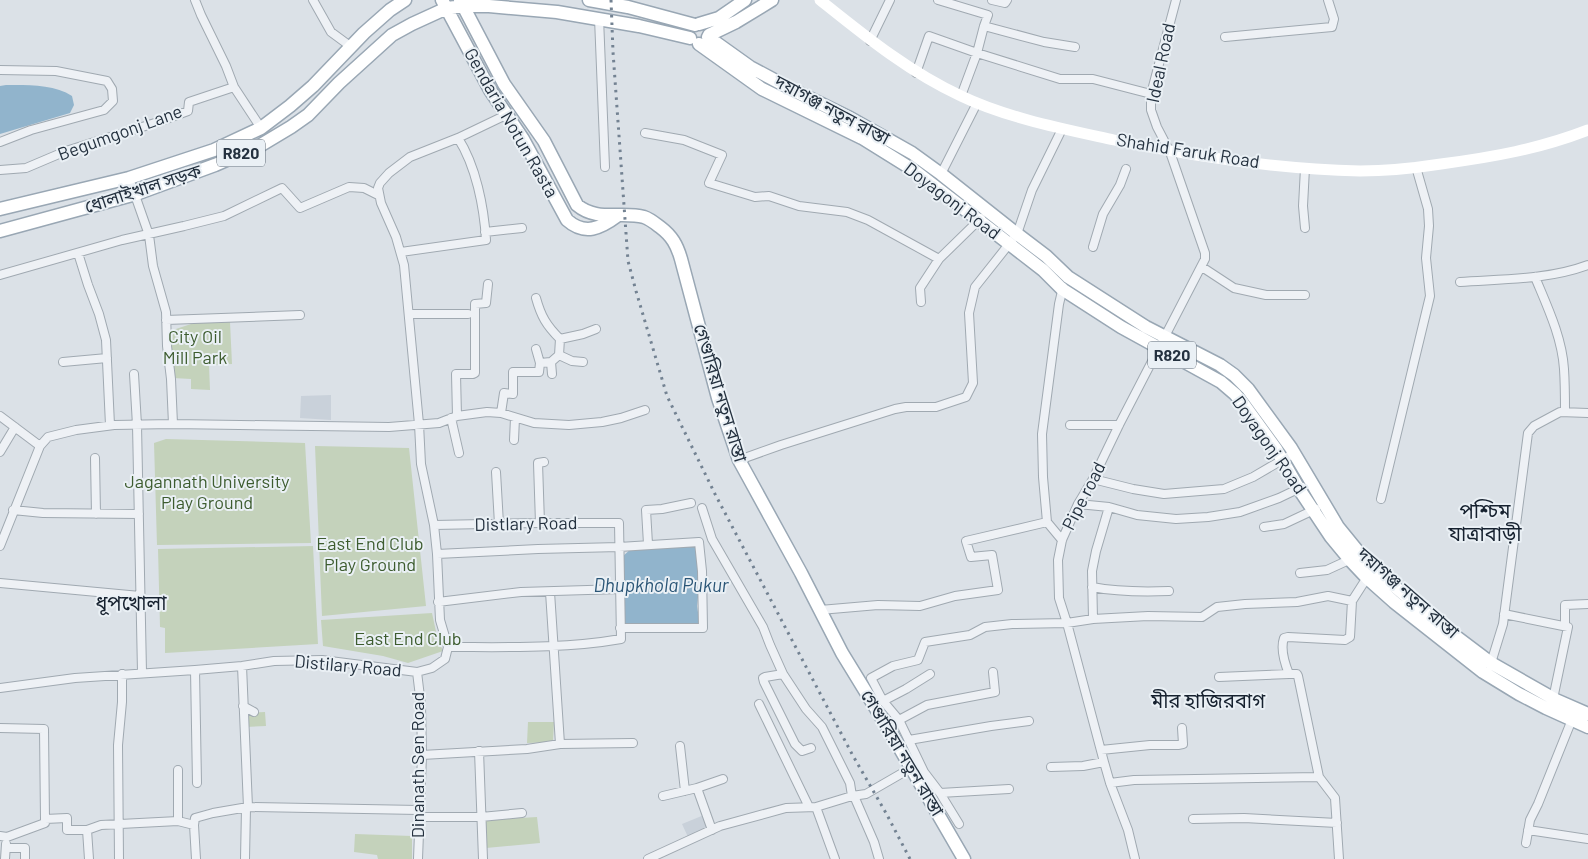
<svg xmlns="http://www.w3.org/2000/svg" width="1588" height="859" font-family="Barlow,'Noto Sans Bengali',sans-serif">
<style>
.built{fill:#c9d1da}
.green{fill:#c4d2bb}
.water{fill:#91b4cc}
.lines{fill:none;stroke-linecap:round;stroke-linejoin:round}
.minor-casing{stroke:#a0a9b1;stroke-width:10}
.primary-casing{stroke:#99a7b4;stroke-width:15}
.minor{stroke:#eef1f5;stroke-width:8}
.secondary{stroke:#fff;stroke-width:11}
.primary{stroke:#fff;stroke-width:12}
.rail{stroke:#738292;stroke-width:3;stroke-dasharray:2.5 5;stroke-linecap:butt}
.labels{text-anchor:middle;stroke-width:4;stroke-linejoin:round;paint-order:stroke}
.shield{fill:#eaf0f5;stroke:#5f6a76;stroke-width:1}
.shield-label{font-size:16px;font-weight:bold;fill:#24313f}
.street-label{font-size:18px;fill:#24313f;stroke:#eaf0f5}
.park-label{font-size:18px;fill:#3d5c2f;stroke:#eaf0f5}
.water-label{font-size:19px;font-style:italic;fill:#2a5576;stroke:#eaf0f5}
.quarter-label{font-size:20px;fill:#16212f;stroke:#eaf0f5}
</style>
<rect width="100%" height="100%" fill="#dbe1e7"/>
<!-- built -->
<path class="built" d="M331,395V420L300,418L301,396Z
M704,815L709,829L688,837L682,824Z"/>
<!-- green -->
<path class="green" d="M230,322L232,364L209,365L210,390L191,389V379L173,378L170,357V331L194,323Z
M166,439L305,443L311,543L157,545L154,443Z
M315,446L409,448L426,606L322,616Z
M313,546L318,644L165,653V628L160,627L158,549Z
M432,613L437,636L443,651L408,663L383,656L323,646L321,620Z
M265,712L266,726L245,727V713Z
M528,722H554L553,742L527,743Z
M537,817L540,843L486,848L484,820Z
M355,834L412,836V859H378L377,855L354,852Z"/>
<!-- water -->
<path class="water" d="M6,85C27,85 54,84 72,96L74,105L70,113L0,134V86Z
M697,545L699,589L697,606L700,625H623L622,557L632,548Z"/>
<g class="lines">
<defs>
<path id="minor" d="M195,0L201,15L226,66L234,87L261,128
M313,0L331,32L350,46
M938,0L988,15L984,26L1044,42L1075,47
M992,0L1005,3L1007,0
M599,18L605,167
M1225,37L1332,27L1334,19L1328,0
M870,41L890,0
M0,70L56,71L107,81L112,89L113,101L104,110L31,130L0,142
M916,73L929,36L977,53L1060,79H1093L1151,94
M961,96L977,53L984,26
M645,133L684,140L722,155L709,183L755,197L769,196L799,206L847,212L868,220L939,259
M0,170L26,168L66,151L158,122L188,111L189,102L234,87
M941,174L977,103
M129,178L149,235L153,266L166,312L167,346L171,379L173,424
M1305,228L1303,206L1305,168
M485,232L522,228
M1093,247L1103,214L1120,185L1126,169
M401,252L486,240C484,207 476,166 458,138
M78,253L88,285L99,314L106,340L110,425
M1202,267L1234,288L1266,295H1305
M0,275L122,240L184,226L224,216L282,188L300,208L349,187L364,188L378,195
M1535,277C1547,306 1562,337 1564,369C1565,384 1565,398 1565,412
M1460,282C1502,279 1548,280 1588,265
M536,298C541,316 546,325 560,339
M921,302L920,288L939,259L981,218
M409,314H468
M166,320L300,315
M536,349L540,363
M559,355L572,361L583,362
M63,362L107,358
M134,374L137,425L142,672
M552,374L551,362L559,355L560,339L583,334L596,329
M501,413L504,393L513,394V372H539L540,363L551,362
M0,416L40,446
M457,416L456,374H473L475,373V304L486,303L488,284
M451,418L459,453
M1070,425H1119
M514,440L515,418
M0,452L15,427
M95,458L96,514
M739,460L781,445L895,409L906,407H936L966,397L973,383L969,313L975,287L1017,234L1032,190L1062,129
M496,472L499,524
M1093,479L1133,489L1164,494L1224,489L1253,477L1294,453
M1381,499L1430,296L1426,258L1429,226L1428,209L1416,167
M1078,504L1109,507L1137,515L1176,519L1208,517L1240,512L1279,498L1302,487
M702,508L712,539L763,627L770,645L783,674L806,709L822,727L850,783L852,796
M13,510L43,513L139,514
M540,523L538,463L544,462
M434,525L540,523H619L621,639C564,649 506,647 448,647
M1264,527L1284,524L1316,509
M1062,540L1047,522L1043,477L1042,434L1059,304L1063,287
M648,544L646,510L662,509L691,503
M0,546L40,446L48,437L76,430L114,425L173,424L389,427L439,423L457,416L487,412L501,413L534,423L569,425L602,422L621,418L645,410
M437,554L538,549L619,547L699,542L702,571L703,628H620
M1300,573L1327,570L1351,559
M0,583L140,596
M1092,587C1118,592 1142,592 1169,591
M550,592L560,744
M438,602L521,592L621,589
M820,610L878,605L920,606L955,596L998,590L992,555L971,557L966,541L1047,522
M1504,614L1568,627L1553,699
M1093,619L1092,571L1096,551L1109,507
M1565,626V605L1588,604
M1491,663L1503,624L1528,433L1534,426L1560,412L1588,413
M242,666L248,807
M195,670L197,783
M417,672L421,705L422,755L418,859
M783,674L765,677L763,678L764,682L795,744L802,751L811,748
M1219,677L1289,674
M0,688L75,678L195,670L242,666L274,661L322,660L417,672L432,668L445,659L448,647L440,620L437,554L434,525L421,464L419,424L404,265L396,237L381,203L378,188L380,183L389,173L410,157L458,138L506,115
M883,701L906,689L930,674
M759,704L809,807
M243,706L254,712
M899,720L927,705L995,692L993,672
M0,728L44,729L45,819
M909,740L991,726L1029,721
M680,746L685,791
M1101,750L1150,745H1178L1183,744L1182,728
M479,751L483,859
M422,755L527,749L560,744L633,743
M1051,767L1083,766L1104,762
M178,770V821
M1110,783L1134,780L1319,777
M697,788L723,779
M940,793L1009,789
M663,796L697,788L712,830
M854,796L874,842L879,859
M419,817H481L522,813
M1193,819L1244,818L1337,823
M959,824L940,793L924,772L899,720L883,701L871,678L893,666L918,660L925,642L970,635L985,627L1012,624L1067,623L1093,619L1148,616L1202,617L1217,607L1245,604L1297,602L1328,596L1352,601
M194,825L196,859
M87,830L89,859
M1528,830L1588,839
M0,836L7,837L45,823V819L67,818V830H87L101,825L178,821L194,825L195,818L213,813L248,807L419,810
M1526,843L1530,820L1538,804L1573,717
M6,848H25V859
M5,859L6,844
M119,859L118,745L122,702V674
M245,859L246,808
M648,859L720,826L786,808L816,807
M835,859L816,807L852,796L866,794L911,768
M1135,859L1128,830L1110,783L1104,762L1067,623L1059,598L1058,560L1062,540L1078,504L1093,479L1119,425L1205,259V253L1170,152L1157,127L1151,110V94L1176,0
M1339,859L1335,798L1319,777L1298,676L1297,674H1289C1285,664 1280,649 1284,638L1288,637L1345,640L1350,637L1352,601L1368,576"/>
<path id="primary" d="M442,0L490,90L523,139L567,220C585,236 601,228 617,216
M460,0L504,84L544,141L577,205C597,222 622,211 644,217C650,219 656,224 660,227C672,236 677,245 681,259L718,398L739,460L801,573L842,653L891,733L964,859
M589,0L628,7L695,25
M699,24L719,18L745,0
M709,35L736,22L772,0
M708,37L750,67L795,91L850,118L912,153L941,174L1017,234L1046,256L1068,277L1146,327L1220,365L1234,375L1248,389L1291,448L1338,527L1360,554L1373,568L1434,620L1491,663L1556,700L1588,714
M699,44L762,89L862,138L915,171L1043,270L1062,289L1121,327L1221,382L1235,394L1242,402L1276,449L1299,489L1331,537L1350,560L1367,578L1394,602L1483,672L1519,694L1546,708L1588,727
M0,209L129,178L214,150L261,128L290,106L313,86L364,33L390,10L405,0
M0,231L136,194L215,165L261,145L291,127L308,115L339,83L392,35L412,24L447,8L464,6H489L557,12L639,26L690,38"/>
</defs>
<!-- minor casing -->
<use href="#minor" class="minor-casing"/>
<!-- primary casing -->
<use href="#primary" class="primary-casing"/>
<!-- minor -->
<use href="#minor" class="minor"/>
<!-- secondary -->
<path class="secondary" d="M820,0C865,36 909,72 961,96C1007,118 1064,129 1114,140C1195,157 1278,169 1360,171C1387,171 1415,168 1441,164C1493,157 1539,149 1588,130"/>
<!-- primary -->
<use href="#primary" class="primary"/>
<!-- rail -->
<path class="rail" d="M611,0L613,52L628,261L636,291L667,396L715,494L852,754L886,813L910,859"/>
</g>
<g class="labels">
<!-- shield labels -->
<g class="shield">
<rect x="217" y="139.5" width="48" height="27" rx="4"/>
<rect x="1148" y="341.5" width="48" height="27" rx="4"/>
</g>
<g class="shield-label">
<text x="241" y="159">R820</text>
<text x="1172" y="361">R820</text>
</g>
<!-- street labels -->
<g class="street-label">
<text transform="translate(1161 63) rotate(-78)" y="6">Ideal Road</text>
<text transform="translate(832 110) rotate(28)" y="6">দয়াগঞ্জ নতুন রাস্তা</text>
<text transform="translate(511 123) rotate(60)" y="6">Gendaria Notun Rasta</text>
<text transform="translate(120 133) rotate(-20)" y="6">Begumgonj Lane</text>
<text transform="translate(1188 151) rotate(9)" y="6">Shahid Faruk Road</text>
<text transform="translate(143 189) rotate(-18)" y="6">ধোলাইখাল সড়ক</text>
<text transform="translate(952 201) rotate(37)" y="6">Doyagonj Road</text>
<text transform="translate(720 393) rotate(73)" y="6">গেণ্ডারিয়া নতুন রাস্তা</text>
<text transform="translate(1269 445) rotate(55)" y="6">Doyagonj Road</text>
<text transform="translate(1084 496) rotate(-63)" y="6">Pipe road</text>
<text transform="translate(526 524) rotate(-1)" y="6">Distlary Road</text>
<text transform="translate(1408 593) rotate(41)" y="6">দয়াগঞ্জ নতুন রাস্তা</text>
<text transform="translate(348 666) rotate(5)" y="6">Distilary Road</text>
<text transform="translate(902 753) rotate(59)" y="6">গেণ্ডারিয়া নতুন রাস্তা</text>
<text transform="translate(418 765) rotate(-90)" y="6">Dinanath Sen Road</text>
</g>
<!-- park labels -->
<g class="park-label">
<text x="195" y="343">City Oil<tspan x="195" dy="21">Mill Park</tspan></text>
<text x="207" y="488">Jagannath University<tspan x="207" dy="21">Play Ground</tspan></text>
<text x="370" y="550">East End Club<tspan x="370" dy="21">Play Ground</tspan></text>
<text x="408" y="645">East End Club</text>
</g>
<!-- water labels -->
<g class="water-label">
<text x="661" y="592">Dhupkhola Pukur</text>
</g>
<!-- quarter labels -->
<g class="quarter-label">
<text x="1485" y="518">পশ্চিম<tspan x="1485" dy="23">যাত্রাবাড়ী</tspan></text>
<text x="131" y="610">ধূপখোলা</text>
<text x="1208" y="708">মীর হাজিরবাগ</text>
</g>
</g>
</svg>
